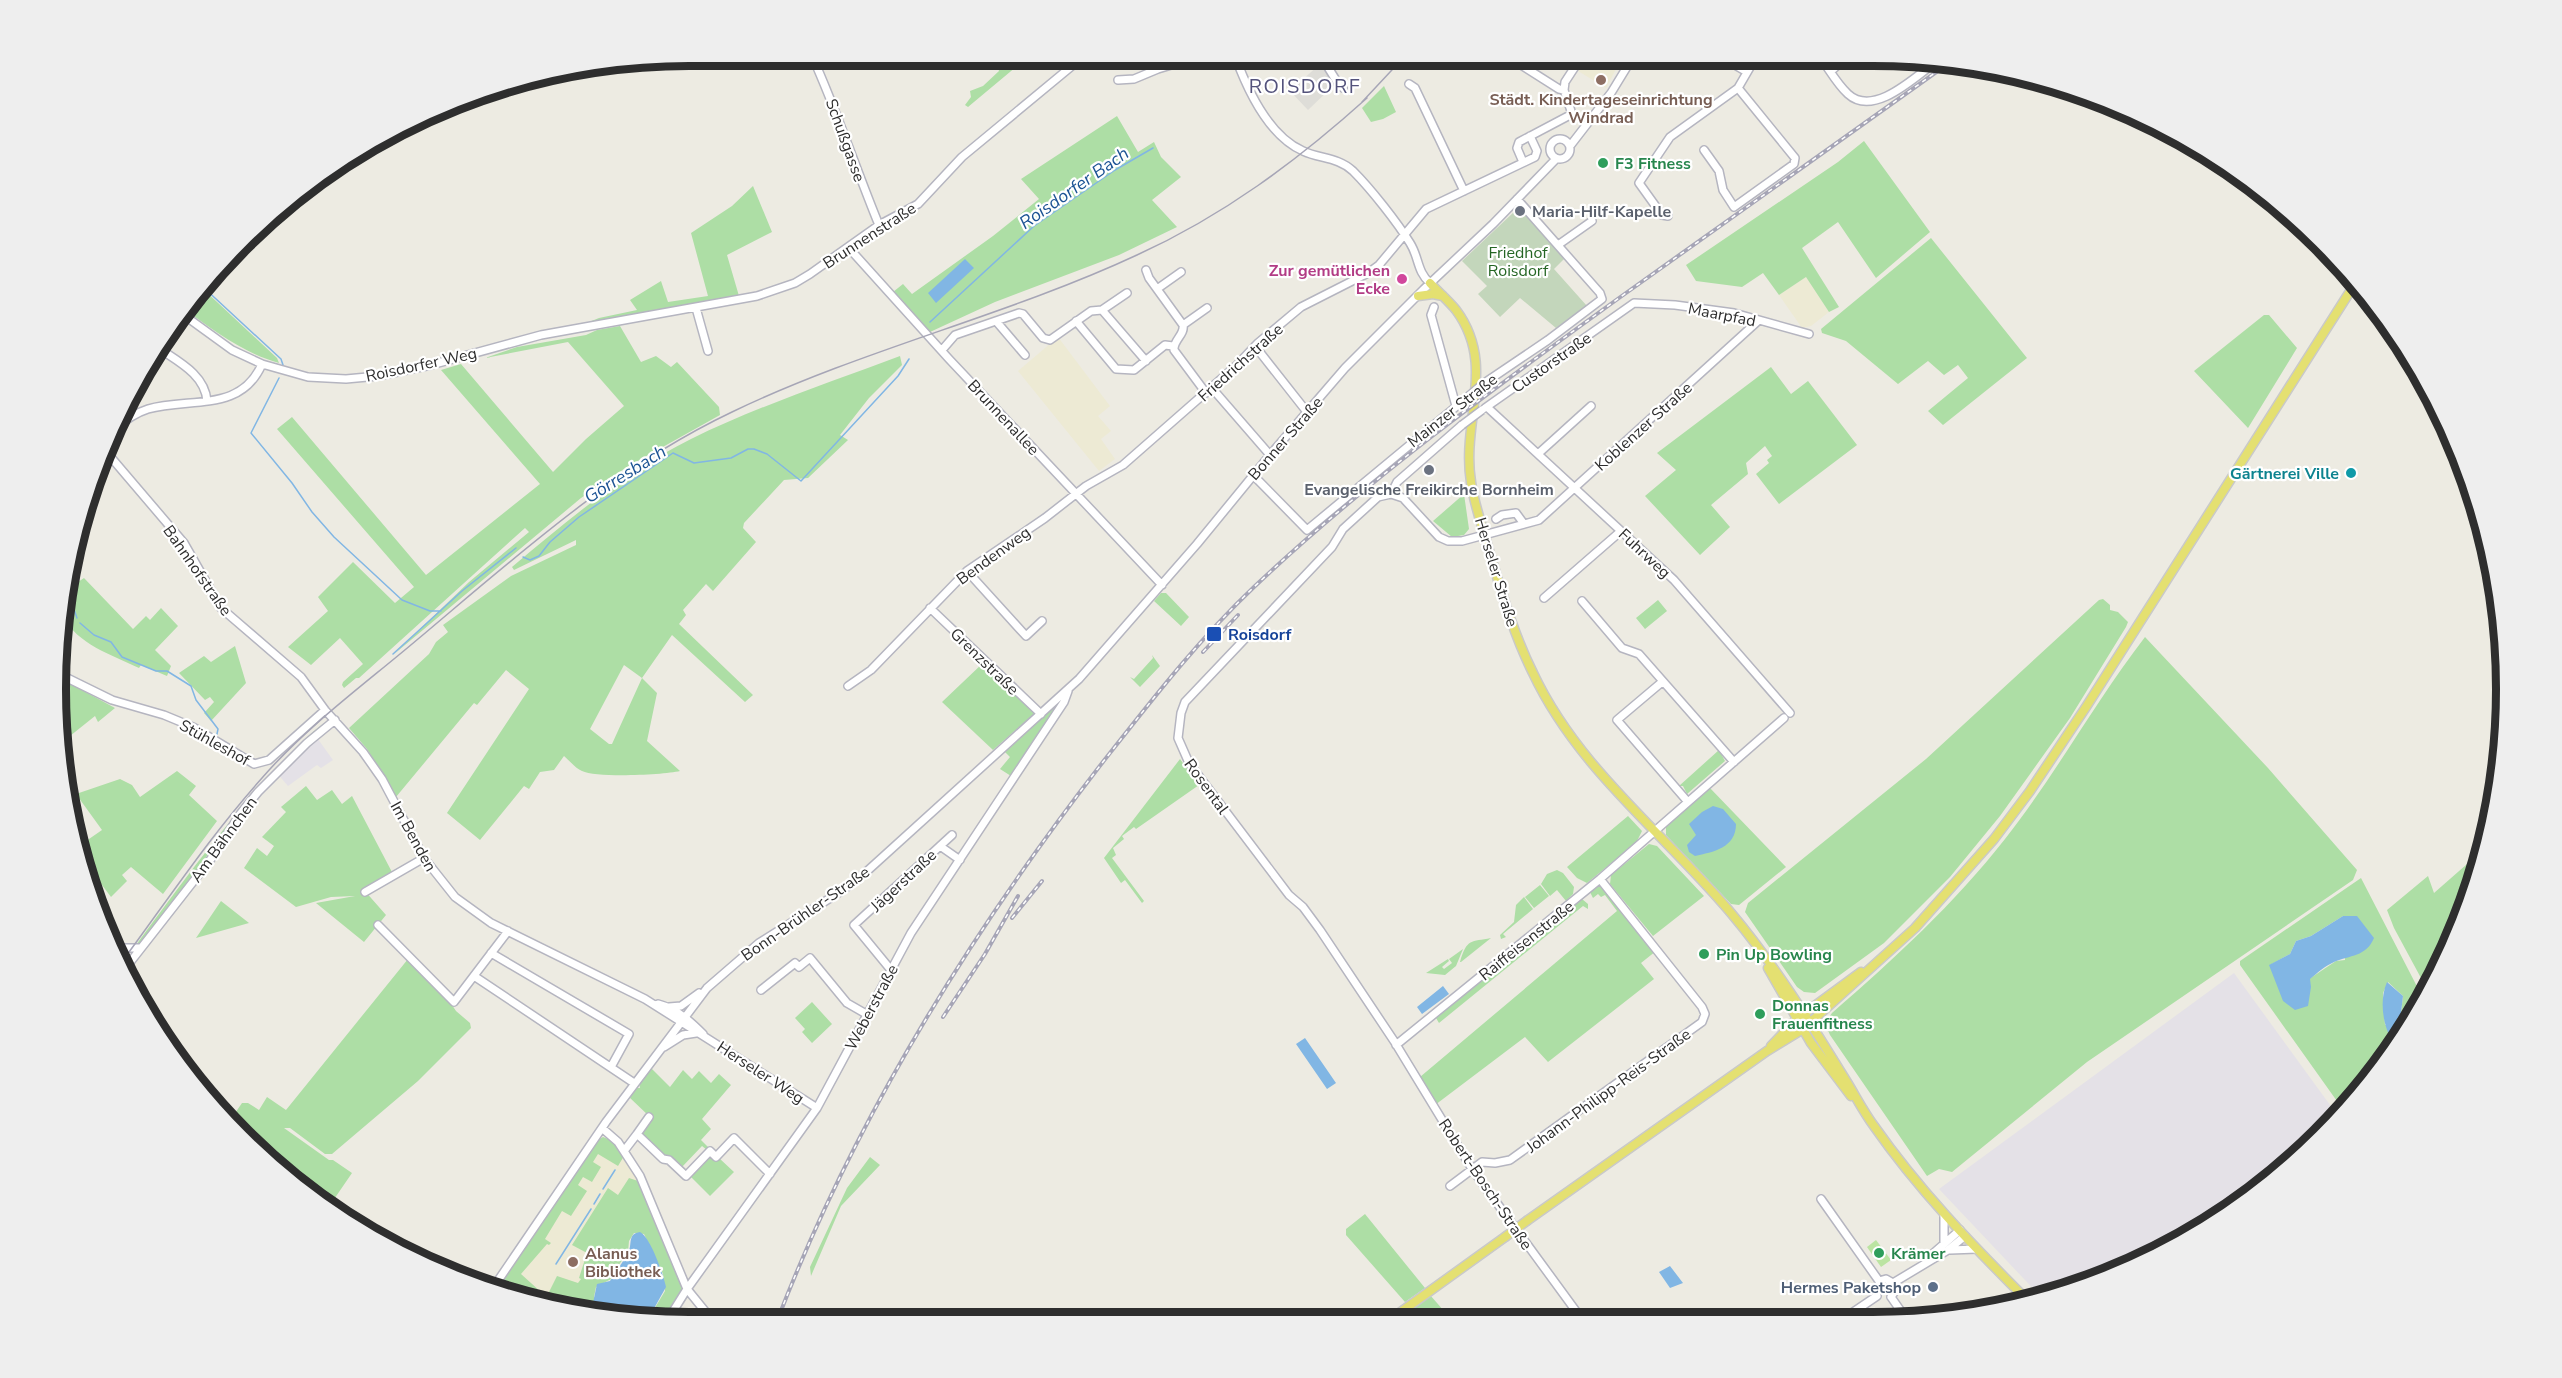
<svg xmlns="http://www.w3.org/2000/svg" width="2562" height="1378" font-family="'Nunito Sans',sans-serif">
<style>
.industrial{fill:#e4e1e7}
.education{fill:#edead4}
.green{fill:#addea5;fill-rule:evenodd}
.cemetery{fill:#c3d6bb}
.pitch{fill:#bbe4a2}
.plaza{fill:#deddd8}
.water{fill:#81b6e4}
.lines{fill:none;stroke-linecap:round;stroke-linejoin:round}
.stream{stroke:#81b6e4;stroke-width:1.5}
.minor-casing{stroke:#b5b5c0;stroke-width:10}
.major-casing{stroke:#c9c9c9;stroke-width:11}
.minor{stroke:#fff;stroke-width:7}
.major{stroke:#e4e071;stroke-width:8}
.tram{stroke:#a6a5b6;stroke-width:1.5}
.rail-casing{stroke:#a6a5b6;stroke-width:4}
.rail{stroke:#fff;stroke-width:1.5;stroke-dasharray:4.5;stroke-linecap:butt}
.minor-bridge-casing{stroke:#b5b5c0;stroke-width:10;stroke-linecap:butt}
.major-bridge-casing{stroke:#c9c9c9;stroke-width:11;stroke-linecap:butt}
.minor-bridge{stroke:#fff;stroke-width:7}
.major-bridge{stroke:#e4e071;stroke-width:8}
.education-dot{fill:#8d6e63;stroke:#fff;stroke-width:2}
.leisure-dot{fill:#2e9e5b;stroke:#fff;stroke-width:2}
.worship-dot{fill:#6b7280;stroke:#fff;stroke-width:2}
.hotel-dot{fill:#d1479c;stroke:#fff;stroke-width:2}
.culture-dot{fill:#0f9aa8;stroke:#fff;stroke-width:2}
.transit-dot{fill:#1a4fb4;stroke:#fff;stroke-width:2}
.service-dot{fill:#5c6f8a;stroke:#fff;stroke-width:2}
.labels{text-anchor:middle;stroke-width:4.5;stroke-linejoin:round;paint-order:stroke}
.education-label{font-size:16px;font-weight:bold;fill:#785e54;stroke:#fff}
.street-label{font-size:16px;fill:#2e2e2e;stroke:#fff}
.leisure-label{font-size:16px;font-weight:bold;fill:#27864d;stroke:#fff;text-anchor:start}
.worship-label{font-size:16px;font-weight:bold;fill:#5b616d;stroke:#fff;text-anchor:start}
.park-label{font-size:16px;fill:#246523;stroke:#fff}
.hotel-label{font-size:16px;font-weight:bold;fill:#b23c85;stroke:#fff;text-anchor:end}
.culture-label{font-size:16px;font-weight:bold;fill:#0d838f;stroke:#fff;text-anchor:end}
.transit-label{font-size:16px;font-weight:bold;fill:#164399;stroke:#fff;text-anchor:start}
.service-label{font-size:16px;font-weight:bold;fill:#4e5e75;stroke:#fff;text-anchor:end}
.water-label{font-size:18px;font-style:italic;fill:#1c5394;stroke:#fff}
.quarter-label{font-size:20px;letter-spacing:1.5px;fill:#53527b;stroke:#fff}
.rim{fill:none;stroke:#2e2e2e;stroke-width:8}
</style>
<rect width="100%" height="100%" fill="#edebe2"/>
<!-- industrial -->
<path class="industrial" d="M315,735L333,760L321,768L317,765L288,786L276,772Z
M2234,973L2338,1116L2225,1216L2077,1289L2041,1297L1939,1189Z"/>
<!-- education -->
<path class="education" d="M1587,56H1595L1616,69L1606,88L1578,71Z
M1806,277L1829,312L1811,326L1802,328L1779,295Z
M1058,337L1110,406L1098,416L1111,431L1101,439L1115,459L1099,471L1018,371Z
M603,1137L615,1144L646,1192L561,1307L525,1301L497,1289L513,1262L598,1140Z"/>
<!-- green -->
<path class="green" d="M995,56H1029L968,107L965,105L971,97L970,91L983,86L999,71Z
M1384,86L1396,112L1383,119L1371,122L1362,108Z
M1117,116L1138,152L1154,142L1161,157L1181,177L1152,200L1177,227L1119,255L995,302L930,332L893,292L903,284L912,294L993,236L1039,199L1021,179Z
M1864,141L1930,232L1876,278L1838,222L1802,248L1839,307L1829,312L1806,277L1779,295L1763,273L1742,287L1696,281L1686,265L1838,162Z
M753,186L772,232L727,255L739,296L605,322L584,324L599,318L637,310L630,300L661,281L668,302L708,296L691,233L732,206Z
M1931,238L2027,358L1943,425L1928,411L1968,378L1958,365L1944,375L1928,361L1898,384L1846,341L1822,333L1821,329Z
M201,287L277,358L279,363C243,353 215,331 184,309Z
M2264,315H2269L2297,348L2248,428L2194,371Z
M620,326L641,362L656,356L671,367L677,362L719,407L720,415L627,467L581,498L393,655L469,582L529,532L525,528L359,678H356L344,688L342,685L343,682L363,664L340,638L311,665L288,647L328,611L318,597L353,562L395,603L414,587L277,429L292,417L426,575L540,484L441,370L461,364L553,472L586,439L624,406L568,342L485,358L517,347L586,335L597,330Z
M900,356L902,365L869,398L840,435L848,440L808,478L784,480L744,523L743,528L756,542L713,591L706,584L683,610L686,615L679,624L753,695L745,702L672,635L642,678L657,693L647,741L680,771C663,775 596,778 582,771C576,769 569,760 564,756L554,770L540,772L529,789L524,786L480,840L447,813L529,689L506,670L477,705L474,703L396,797L367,749L349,728L429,654L436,642L448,632L443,625L511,576L576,545V540L514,570L512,567C568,520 626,471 691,439C758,406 831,382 900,356ZM624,665L642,678L612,744H609L590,729Z
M1771,367L1791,394L1808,381L1857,445L1779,504L1756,474L1769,463L1767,460L1772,456L1765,446L1746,463L1748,474L1711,505L1730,527L1700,555L1645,496L1676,470L1657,453Z
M1464,494L1469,529L1464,535L1452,537L1433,521Z
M84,578L133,629L146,616L150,620L161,608L178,626L155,650L171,666L167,676L141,665L139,668C110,654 79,645 62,616L66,590Z
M1161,593H1166L1189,617L1181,626L1154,601Z
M2103,599L2110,605V610L2118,612L2128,622L2126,627L2070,718L2000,816L1950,877L1884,943L1815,993L1804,992L1797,987L1745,912L1748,903L1926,759L2099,600Z
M1658,600L1667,611L1645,629L1636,618Z
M2145,637L2268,768L2357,870L2353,880L2087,1062L1952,1172L1939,1169L1927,1176L1830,1035C1826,1026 1826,1021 1832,1013C1894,959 1954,904 2005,839C2056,774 2095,702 2145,637Z
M235,646L246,683L211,721L204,713L214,702L210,697L205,700L179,673L204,656L211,662Z
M1152,655L1160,666L1140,687L1130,677L1134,679L1153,658Z
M983,663L1036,712L993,750L942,702Z
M58,677L115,708L98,722L95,716L65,740L62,738L59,741Z
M1054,707L1056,709L1011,776L1000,769L1010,757L1005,752Z
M328,721L286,759L223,832L194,875L140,945H136C182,883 227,820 281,764C295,750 312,730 328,721Z
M1719,750L1725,761L1687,794L1683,786H1679Z
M1180,759L1199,785L1136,829L1134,827L1122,836L1124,839L1113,848L1116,855L1112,858L1144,901L1142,903L1125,880L1121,883L1104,858Z
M177,771L196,786L189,795L217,821L163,894L131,867L122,875L127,881L111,897L93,873L87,876L76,848L102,830L76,794L120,779L132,785L140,797Z
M306,786L317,800L332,790L342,804L352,796L393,874L364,890L386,915L364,942L316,903L355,896L331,897L296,907L244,868L257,848L267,856L274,846L262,837L286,812L281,807Z
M1709,787L1786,867L1739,905L1731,904L1666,835V826Z
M1628,816L1642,831L1636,843L1587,883L1577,878L1567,867Z
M1649,844L1657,846L1704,896L1653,936L1610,884L1611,875Z
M2483,850L2473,892L2428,991L2394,928L2387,910L2428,876L2434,893Z
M1557,870L1563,873L1574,887L1573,894L1566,901L1557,890L1550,896L1541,884L1547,874Z
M2361,878L2424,1000L2397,1040L2393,1038L2389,1051L2344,1111L2240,965V961ZM2343,916L2345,960L2336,961L2309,979L2270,965L2290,954L2296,941L2311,936ZM2388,982L2403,996L2400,1021L2405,1026L2385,1025L2383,993Z
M1540,885L1549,896L1534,908L1525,897Z
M1598,886L1603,887L1656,951L1641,963L1654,979L1548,1062L1525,1037L1435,1105L1420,1077L1617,911L1605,895L1601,897L1598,894L1593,898L1590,892Z
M1524,897L1533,909L1503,934L1506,937L1501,939L1500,935L1514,922L1516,905Z
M1582,899L1588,904V909L1583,906L1439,1023L1436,1018Z
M221,901L249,923L196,938Z
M1491,938L1461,962H1460C1467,938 1471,942 1491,938Z
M1463,949L1456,966L1445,975L1426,973L1448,959L1449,961L1442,967L1444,969L1452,963L1449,959Z
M408,959L450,1002L456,1011L470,1023L471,1028L418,1081L332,1154H325L290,1128H284L329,1160H333L352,1173L328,1208L303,1191L229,1122L242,1103H248L259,1110L267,1097L286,1110Z
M812,1002L832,1024L812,1043L802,1032L805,1029L795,1018Z
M651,1068L670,1087L683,1070L692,1079L699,1071L711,1083L719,1074L731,1085L702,1119L711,1129L701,1140L709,1148L707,1150L702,1146L682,1167L670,1156H664L641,1132L650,1117L629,1097L636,1088H640L639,1083Z
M603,1137L613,1141L624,1156L618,1166L598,1154L593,1162L601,1167L592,1182L583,1177L578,1185L587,1191L571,1216L562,1211L545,1239L551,1243L549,1245L547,1244L521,1274L542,1293L536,1303L525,1301L497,1289L595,1142Z
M708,1154L715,1161L719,1158L734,1172L710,1196L689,1175Z
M870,1157L880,1165L841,1206L811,1276L810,1267L847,1188Z
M629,1178L638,1181L646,1192L684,1289L664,1321H647L665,1291L663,1274L644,1234L634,1233L629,1241L628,1252L618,1266L613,1278L596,1287L594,1297L609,1312V1315L539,1303L544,1295L547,1296L557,1276L578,1283L581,1279L579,1278L587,1253L572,1245L608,1188L618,1195Z
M1365,1214L1425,1288L1405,1302L1346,1235V1229Z
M1430,1295L1451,1319H1422L1410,1309Z"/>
<!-- cemetery -->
<path class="cemetery" d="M1515,211L1519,215L1523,211L1565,258L1554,269L1587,306L1556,328L1520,298L1500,317L1478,294L1487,286L1462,261Z"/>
<!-- pitch -->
<path class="pitch" d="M1876,1240L1891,1260L1881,1267L1867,1247Z"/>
<!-- plaza -->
<path class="plaza" d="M1320,64L1334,85L1308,110L1290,91Z"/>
<!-- water -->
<path class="water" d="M965,259L974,268L936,303L928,293Z
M1713,806L1723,809L1736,824C1736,848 1713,852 1695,856L1689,852L1687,845L1696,835L1689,824L1702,812Z
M2343,916H2357L2374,938C2366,957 2350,955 2334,962C2325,966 2317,973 2310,979L2311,987L2308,1006L2295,1010L2283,1001L2269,965L2290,954L2296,941L2311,936Z
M2387,982L2403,996L2400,1021L2405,1026L2404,1029L2389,1035C2382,1019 2380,998 2387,982Z
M1443,986L1449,994L1422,1014L1417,1007Z
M1305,1038L1336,1083L1327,1089L1296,1044Z
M640,1232C651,1238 663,1274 666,1287L647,1321L609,1315L607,1309L593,1303L597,1284L610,1281C613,1277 628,1254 629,1251C632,1242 628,1234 640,1232Z
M1670,1266L1683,1283L1670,1288L1659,1272Z"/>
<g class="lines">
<!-- stream -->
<path class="stream" d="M1269,68L1297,56
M202,286L281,359L283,365
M930,322L1034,226L1115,170L1153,148
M279,378L251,433L292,483L312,512L334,537L402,600L430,611H441
M523,557L530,560L539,556L550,542L579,517L673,453L694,463L731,458L748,449H754L767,454L801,481L898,376L909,359
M67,587L72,595L71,601L77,618
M80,623L94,635L111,642L122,657L156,671H167L191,686L196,700L218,729L217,734
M393,654L462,591L516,548
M603,1189L615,1170
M594,1204L600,1194
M556,1264L591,1209"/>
<defs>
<path id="minor" d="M812,56C837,111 856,169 879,225
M1235,56C1247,89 1269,136 1303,151C1320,159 1338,157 1353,171C1371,189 1397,222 1410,243C1419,257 1417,272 1430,283
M1321,56L1339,85L1343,88
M1507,56L1559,89L1564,90
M1690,57L1696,60L1698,57
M1721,57L1747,72
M1820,57C1829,69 1837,84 1848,94C1874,118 1916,76 1937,61
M1831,71L1847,57
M1118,80L1134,79L1158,69L1201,56
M1409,84L1415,88L1464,191
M1550 149a10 10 0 1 1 20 0a10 10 0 1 1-20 0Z
M1570,146L1611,93L1633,57
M1704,150L1719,171L1723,190L1734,207L1794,164L1795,158L1738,88
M1523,162L1517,148L1519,142L1572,114L1564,90L1565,82L1582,56
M1668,216L1662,215L1639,183L1670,137L1738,88L1756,57
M1558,245L1592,221
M848,247L949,359L1162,585
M1146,270L1149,278L1183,325C1185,335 1173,340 1174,350L1206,393
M1157,289L1181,272
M1434,307L1431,315L1456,406
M696,308L708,351
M1102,310L1146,361
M181,313L232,350L262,364L308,377L346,379L378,376L431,365L541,335L757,296L795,283L810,274L879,225L918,204L962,157L1084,56
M996,321L1025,355
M1076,321L1116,369L1134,370L1165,345L1173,346
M1183,325L1207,308
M1255,346L1307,412
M157,347C177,361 205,374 207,401
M942,350L955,335L1019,313L1023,314L1043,338L1050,340L1091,311L1102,310L1127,293
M1483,384L1548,340L1602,299L1600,293L1517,199
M1211,387L1270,455
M1487,407L1674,580L1790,713
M1485,408L1634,303L1675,305L1734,313L1809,334
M113,430C124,421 135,413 148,409C190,397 241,413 262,364
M103,448L184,543L221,608L301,677L325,710L363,752L382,779L424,858L455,897L491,923L645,999L817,1108
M1539,453L1591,406
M1253,475L1307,530L1464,400
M1391,494L1397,482L1462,425
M1496,519L1502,515L1516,513L1524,524
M967,571L1026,636L1042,621
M1544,598L1621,531
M1582,601L1622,648L1639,654L1734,762
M930,608L1041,714
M57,673L112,700L164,715L193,727L254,764L269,760L325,710
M1662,682L1617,720L1688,802
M848,686L871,670L967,571L1045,518L1086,486L1123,465L1237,365L1258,343L1301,307L1368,273L1379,265L1426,209L1535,157L1537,151L1530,136
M940,846L960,860
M365,892L424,858
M378,925L454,1002L508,931
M114,951L123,948H140
M491,953L629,1034L611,1067
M124,970L214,855L241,813L258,792L307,743L335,720
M891,970L854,925L952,835
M474,976L634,1083
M761,990L795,963L799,967L810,958L847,1003L868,1015
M658,1004C677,1009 690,1021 703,1034
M669,1007L681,1006L699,993
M1396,1045L1600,879L1784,718
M664,1047L683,1035L696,1033
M602,1128L618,1142L640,1176L687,1289L713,1321
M637,1134L649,1117
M624,1151L637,1134L663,1159L669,1160L686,1176L710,1151L716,1157L734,1138L770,1174
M1450,1186L1482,1162L1495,1163L1510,1160L1702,1022L1705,1014L1702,1007L1600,879
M1821,1199L1879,1281
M1944,1214V1243
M1950,1250L1977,1249
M1928,1258L1960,1230
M1879,1281L1886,1279L1893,1283L1895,1291L1891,1297
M1893,1283L1948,1250L1965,1236
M493,1288L606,1122L707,988L759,943L843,890L865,873L1079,679L1197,544L1270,455L1345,368L1424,289L1493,224L1556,159
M1891,1297L1905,1317
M1846,1317L1877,1296
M1581,1318L1472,1169L1394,1041L1320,930L1303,907L1289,895L1189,763L1178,738L1181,713L1185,702L1332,547L1343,529L1378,497L1391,494L1403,498L1439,537L1448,541H1462L1539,520L1758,321
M667,1321L687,1289L817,1108L911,933L1064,702L1068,691"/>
<path id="major" d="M1430,283C1438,292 1448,300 1456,310C1497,365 1461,421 1471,482C1474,504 1482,525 1488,547C1501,590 1513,633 1533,673C1578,769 1664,833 1731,913C1774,964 1810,1022 1845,1079C1855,1095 1863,1111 1874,1126C1918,1189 1972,1245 2027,1300
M1418,296L1433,294L1443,296
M1768,968L1811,1043L1851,1096
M1771,1046L1797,1019L1861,972
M1528,1220L1767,1051L1803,1029L1915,928L1994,839L2030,791L2086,707L2356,282
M1391,1319L1505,1237"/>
</defs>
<!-- minor casing -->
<use href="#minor" class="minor-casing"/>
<!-- major casing -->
<use href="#major" class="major-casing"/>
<!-- minor -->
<use href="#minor" class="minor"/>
<!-- major -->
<use href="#major" class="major"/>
<!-- tram -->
<path class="tram" d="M1362,102L1405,56
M121,963C167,901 210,836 262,778C308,725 365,684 418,639C518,555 614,468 732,412C863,349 1006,316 1137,255C1223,216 1297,161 1367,98"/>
<defs>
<path id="rail" d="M1203,652L1238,615
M1012,918L1042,881
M943,1017L985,954L1018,896
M777,1321C853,1123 970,934 1099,767C1148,705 1196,642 1254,587C1367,480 1493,389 1619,298C1729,220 1839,141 1949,63"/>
</defs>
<!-- rail casing -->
<use href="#rail" class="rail-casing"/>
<!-- rail -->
<use href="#rail" class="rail"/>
<defs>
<path id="minor-bridge" d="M1464,400L1483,384
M1462,425L1482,410"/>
<path id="major-bridge" d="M1505,1237L1528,1220"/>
</defs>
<!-- minor-bridge casing -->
<use href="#minor-bridge" class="minor-bridge-casing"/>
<!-- major-bridge casing -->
<use href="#major-bridge" class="major-bridge-casing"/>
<!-- minor-bridge -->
<use href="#minor-bridge" class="minor-bridge"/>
<!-- major-bridge -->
<use href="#major-bridge" class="major-bridge"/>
</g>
<!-- markers -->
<g class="education-dot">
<circle cx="1601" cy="80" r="6"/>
<circle cx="573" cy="1262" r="6"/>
</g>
<g class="leisure-dot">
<circle cx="1603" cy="163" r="6"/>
<circle cx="1704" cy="954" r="6"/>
<circle cx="1760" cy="1014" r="6"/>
<circle cx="1879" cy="1253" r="6"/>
</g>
<g class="worship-dot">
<circle cx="1520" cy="211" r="6"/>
<circle cx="1429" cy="470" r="6"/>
</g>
<circle class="hotel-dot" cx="1402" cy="279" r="6"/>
<circle class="culture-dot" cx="2351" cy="473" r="6"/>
<rect class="transit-dot" x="1206" y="626" width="16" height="16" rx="3"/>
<circle class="service-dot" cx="1933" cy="1287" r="6"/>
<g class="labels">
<!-- education labels -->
<g class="education-label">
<text x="1601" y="105">Städt. Kindertageseinrichtung<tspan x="1601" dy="18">Windrad</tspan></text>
<text x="585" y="1259" text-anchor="start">Alanus<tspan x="585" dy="18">Bibliothek</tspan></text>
</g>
<!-- street labels -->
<g class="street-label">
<text transform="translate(846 140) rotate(70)" y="6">Schußgasse</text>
<text transform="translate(869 235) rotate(-33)" y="6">Brunnenstraße</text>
<text transform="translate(1722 314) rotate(11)" y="6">Maarpfad</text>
<text transform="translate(1240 362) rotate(-42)" y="6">Friedrichstraße</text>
<text transform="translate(1551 362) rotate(-35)" y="6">Custorstraße</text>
<text transform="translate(421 364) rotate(-12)" y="6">Roisdorfer Weg</text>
<text transform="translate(1452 410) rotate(-38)" y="6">Mainzer Straße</text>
<text transform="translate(1004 417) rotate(47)" y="6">Brunnenallee</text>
<text transform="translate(1643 426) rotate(-42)" y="6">Koblenzer Straße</text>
<text transform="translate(1285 438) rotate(-49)" y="6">Bonner Straße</text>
<text transform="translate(1645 553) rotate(43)" y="6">Fuhrweg</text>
<text transform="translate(993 555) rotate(-36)" y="6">Bendenweg</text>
<text transform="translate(198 570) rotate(55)" y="6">Bahnhofstraße</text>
<text transform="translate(1497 572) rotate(73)" y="6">Herseler Straße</text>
<text transform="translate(985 661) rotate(44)" y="6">Grenzstraße</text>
<text transform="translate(215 742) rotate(29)" y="6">Stühleshof</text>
<text transform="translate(1207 786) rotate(54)" y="6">Rosental</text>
<text transform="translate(414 836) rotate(61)" y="6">Im Benden</text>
<text transform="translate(223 839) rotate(-54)" y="6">Am Bähnchen</text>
<text transform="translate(903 880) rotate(-43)" y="6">Jägerstraße</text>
<text transform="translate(805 913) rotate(-35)" y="6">Bonn-Brühler-Straße</text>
<text transform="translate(1526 940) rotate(-39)" y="6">Raiffeisenstraße</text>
<text transform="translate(871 1007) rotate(-62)" y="6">Weberstraße</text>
<text transform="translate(761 1072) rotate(33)" y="6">Herseler Weg</text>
<text transform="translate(1608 1090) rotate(-36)" y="6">Johann-Philipp-Reis-Straße</text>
<text transform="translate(1486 1184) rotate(56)" y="6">Robert-Bosch-Straße</text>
</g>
<!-- leisure labels -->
<g class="leisure-label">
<text x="1615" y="169">F3 Fitness</text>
<text x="1716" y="960">Pin Up Bowling</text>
<text x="1772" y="1011">Donnas<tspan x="1772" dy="18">Frauenfitness</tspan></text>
<text x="1891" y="1259">Krämer</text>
</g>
<!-- worship labels -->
<g class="worship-label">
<text x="1532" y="217">Maria-Hilf-Kapelle</text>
<text x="1429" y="495" text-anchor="middle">Evangelische Freikirche Bornheim</text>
</g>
<!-- park labels -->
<g class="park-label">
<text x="1518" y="258">Friedhof<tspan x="1518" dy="18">Roisdorf</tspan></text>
</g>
<!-- hotel labels -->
<g class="hotel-label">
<text x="1390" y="276">Zur gemütlichen<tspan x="1390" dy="18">Ecke</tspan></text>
</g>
<!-- culture labels -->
<g class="culture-label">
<text x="2339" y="479">Gärtnerei Ville</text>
</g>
<!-- transit labels -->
<g class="transit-label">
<text x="1228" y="640">Roisdorf</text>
</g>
<!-- service labels -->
<g class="service-label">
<text x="1921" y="1293">Hermes Paketshop</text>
</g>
<!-- water labels -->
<g class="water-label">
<text transform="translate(1074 188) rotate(-35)" y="6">Roisdorfer Bach</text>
<text transform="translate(625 474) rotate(-32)" y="6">Görresbach</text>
</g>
<!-- quarter labels -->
<g class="quarter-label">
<text x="1305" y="93">ROISDORF</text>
</g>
</g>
<!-- crop -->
<path d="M0 0H2562V1378H0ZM689 66H1873A623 623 0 0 1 2496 689V689A623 623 0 0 1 1873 1312H689A623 623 0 0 1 66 689V689A623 623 0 0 1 689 66Z" fill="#eee" fill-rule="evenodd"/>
<path class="rim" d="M689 66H1873A623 623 0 0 1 2496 689V689A623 623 0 0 1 1873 1312H689A623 623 0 0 1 66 689V689A623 623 0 0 1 689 66Z"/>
</svg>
